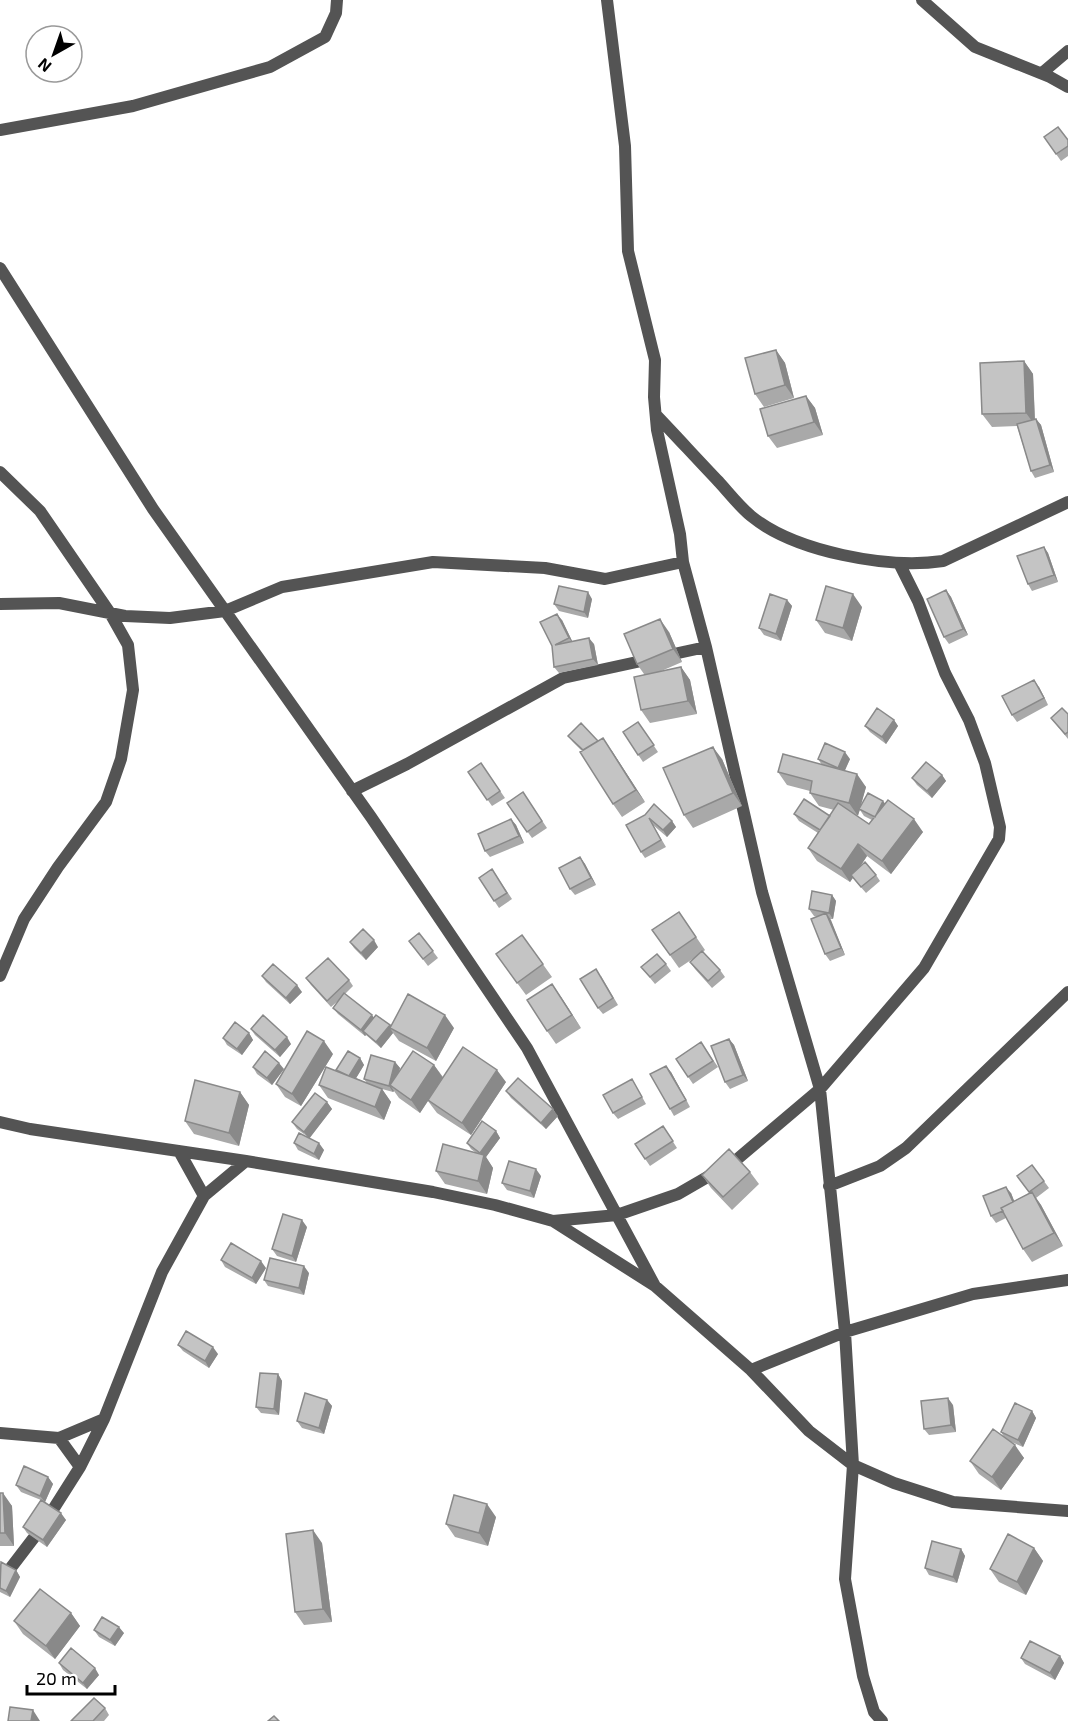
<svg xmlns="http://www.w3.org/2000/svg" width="1068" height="1721" font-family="'Exo 2',sans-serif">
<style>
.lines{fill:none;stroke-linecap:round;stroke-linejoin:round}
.street{stroke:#545454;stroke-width:12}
.wall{fill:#a9a9a9;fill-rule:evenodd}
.shaded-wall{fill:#898989}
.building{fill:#c4c4c4;stroke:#898989;stroke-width:1.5}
</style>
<rect width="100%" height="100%" fill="#fff"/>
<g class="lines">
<!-- street -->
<path class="street" d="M607,0L625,146L628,251L655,360L654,397L657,430L680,534L683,562L706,647L762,892L820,1089L845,1332L853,1465L845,1579L863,1676L874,1712L882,1721
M922,0L975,47L1050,77L1068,87
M1042,73L1068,51
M0,130L133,106L270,67L325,37L336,13L337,0
M0,268L153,509L371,817L527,1048L655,1286
M656,415C677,437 698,460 719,482C729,493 739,506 751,516C795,552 888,569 943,561L1068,502
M0,472L40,511L110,613L128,645L133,690L121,759L106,802L58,867L24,919L0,976
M0,604L59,603L125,616L170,618L225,611L282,587L433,562L545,568L605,579L683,562
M352,791L407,764L563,678L706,647
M0,1122L30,1129L246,1161L433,1192L495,1205L553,1221L655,1286L751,1370L809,1431L853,1465L894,1483L953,1502L1068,1511
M179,1151L204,1196
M829,1186L880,1166L906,1148L1068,992
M553,1221L617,1215L678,1194L735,1161L820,1089L924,968L999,839L1000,827L985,763L969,720L945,673L918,601L899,563
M751,1370L845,1332L973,1294L1068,1280
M0,1433L59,1438L104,1419
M59,1438L80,1467
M0,1582L42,1527L80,1467L104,1419L162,1272L204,1196L246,1161"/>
</g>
<!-- wall -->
<path class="wall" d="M1044,137L1068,140V156L1061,161Z
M776,350L785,363L794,398L764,407L755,394Z
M1024,361L1033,374L1035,419H1036L1041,425L1054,472L1035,478L1031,471L1017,426L992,427L982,414Z
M806,396L815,408L823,435L777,448L768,436Z
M1044,547L1048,553L1058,582L1032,591L1028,584Z
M946,590L951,597L968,635L949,644L944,637Z
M592,599L588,618L559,611L554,604Z
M787,600L792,606L781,641L764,635L759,628Z
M862,607L852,641L825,633L816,620Z
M562,620L572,641L594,644L598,665L559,673L554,667Z
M669,632L682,662L659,672L681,667L690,680L697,714L650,723L641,710L644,674L637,664Z
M1039,687L1048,705L1017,722L1012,715Z
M1068,714V739L1051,718Z
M894,720L898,726L886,744L870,732L865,726Z
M638,722L658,752L643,762L623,732Z
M568,736L598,741L612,751L645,802L622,817L613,804L582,751L573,742Z
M722,759L742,806L693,828L684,815Z
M818,759H850L844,771L866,787L860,807L885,803L923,832L891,874L867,856L861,865L876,875L880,881L866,893L853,878L850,882L817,861L808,848L818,833L799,821L794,814L830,816L834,810L819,806L810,793V791L787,785L778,772L822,765ZM860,810L864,816L872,820L869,824L857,816Z
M481,763L505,798L492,806L468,772Z
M942,775L946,781L932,798L917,785L912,778Z
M523,792L547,828L532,838L507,803Z
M645,815L672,821L676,827L667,837L653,825L666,847L645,858L641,852Z
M511,819L516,825L524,843L490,857L485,851Z
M580,857L585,864L596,885L575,895L570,889Z
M492,869L512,899L499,908L479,878Z
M832,895L836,901L833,919H830L845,955L830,961L825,954L818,917L814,916L809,909Z
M679,912L705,950L703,952L720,970L725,977L712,988L695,969L690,962L694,958L679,968L652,930Z
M419,933L438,958L428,966L409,941Z
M522,935L552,977L526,995L496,954Z
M350,942L378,947L366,960L354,948Z
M666,964L671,971L655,984L641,967Z
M262,976L302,992L290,1004L266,982Z
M601,976L618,1005L603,1014L598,1008Z
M306,978L349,980L353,986L345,994L374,1018L390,1025L391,1027L454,1028L436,1061L399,1041L393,1033L381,1048L366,1035L365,1036L338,1014L333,1008L339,1000L331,1007L311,985Z
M561,997L581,1028L556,1044L547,1031Z
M251,1029L291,1044L280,1057L255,1035Z
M249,1033L253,1040L242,1055L227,1045L223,1038Z
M729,1039L734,1045L748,1081L730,1089L725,1082Z
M701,1042L718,1067L693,1084L676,1059Z
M333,1054L301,1106L285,1097L276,1084Z
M360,1058L364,1065L356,1078L367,1083L364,1079L395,1062L400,1068L399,1071L434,1065L443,1077L506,1082L471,1135L437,1113L428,1101L420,1113L399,1098L394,1091L393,1092L382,1089L391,1102L384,1120L328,1098L319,1085Z
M253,1067L284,1069L272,1085L257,1074Z
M671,1072L690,1107L674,1116L670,1109Z
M632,1079L646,1104L618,1119L613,1113Z
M506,1091L558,1116L546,1129L511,1098Z
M240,1092L249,1105L239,1146L194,1134L185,1121Z
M327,1102L332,1109L309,1138L324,1150L319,1160L298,1150L294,1143L308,1137L297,1129L292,1122Z
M663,1126L677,1148L650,1166L635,1144Z
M496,1131L500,1138L486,1157L493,1168L487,1194L445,1184L436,1171L476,1153L471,1149L467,1143Z
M1032,1165L1049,1188L1036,1198L1041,1205L1063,1246L1032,1262L1023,1249L1006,1218L996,1223L991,1216L1011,1193L1014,1201L1029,1193Z
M750,1172L759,1184L732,1210L711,1188L702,1175Z
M541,1176L534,1198L507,1190L502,1183Z
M307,1227L296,1262L277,1256L272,1249Z
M221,1260L266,1268L256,1284L225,1267Z
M309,1273L304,1295L268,1286L264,1280Z
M178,1345L218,1354L209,1368L183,1351Z
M278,1374L282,1381L279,1415L261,1413L256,1407Z
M327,1400L332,1406L324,1434L302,1428L297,1421Z
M953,1405L956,1432L929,1435L924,1429Z
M1032,1411L1036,1418L1023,1447L1009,1441L1024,1458L1001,1490L979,1474L970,1461L1004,1437L1001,1432Z
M48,1477L53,1484L45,1502L66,1520L47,1547L27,1533L23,1527L41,1500L21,1492L16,1485Z
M0,1493L12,1506L14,1546H0Z
M496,1517L488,1546L455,1537L446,1524Z
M322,1543L332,1622L304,1625L295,1612Z
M1034,1548L1043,1561L1026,1595L999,1582L990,1569Z
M961,1549L965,1556L957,1583L929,1575L925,1568Z
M0,1564L16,1570L20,1577L10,1597L0,1592Z
M71,1613L80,1626L55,1659L23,1634L14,1621Z
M94,1630L124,1633L115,1646L99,1637Z
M1060,1656L1064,1663L1055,1680L1025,1664L1021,1658Z
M59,1663L99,1675L87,1689L63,1670Z
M105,1708L109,1715L104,1721H71Z"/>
<!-- shaded-wall -->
<path class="shaded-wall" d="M776,350L785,363L794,398L785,385Z
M1024,361L1033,374L1035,425L1026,413Z
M806,396L815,408L823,435L814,422Z
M1036,419L1041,425L1054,472L1050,465Z
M1044,547L1048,553L1058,582L1054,575Z
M946,590L951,597L968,635L963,629Z
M588,592L592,599L588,618L584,612Z
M853,594L862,607L852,641L843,628Z
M787,600L792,606L781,641L776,634Z
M557,614L562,620L574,645L569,638Z
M660,619L669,632L682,662L673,649Z
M589,638L594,644L598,665L593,659Z
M681,667L690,680L697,714L688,701Z
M1034,680L1039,687L1048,705L1044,698Z
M894,720L898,726L886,744L882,737Z
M603,738L612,751L645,802L636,790Z
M713,747L722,759L742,806L733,793Z
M845,752L850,759L843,775L838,768Z
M857,774L866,787L858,816L849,803Z
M942,775L946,781L932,798L927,791Z
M883,801L888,807L875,817Z
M511,819L516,825L524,843L519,836Z
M914,819L923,832L891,874L882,861Z
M672,821L676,827L667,837L663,830Z
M858,844L867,856L850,882L841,869Z
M580,857L585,864L596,885L591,878Z
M832,895L836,901L833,919L829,913Z
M826,913L831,920L845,955L841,948Z
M374,940L378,947L366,960L361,953Z
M552,984L561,997L581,1028L572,1015Z
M297,985L302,992L290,1004L286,998Z
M372,1015L377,1022L363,1031L366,1035L365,1036L361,1030Z
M445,1015L454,1028L436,1061L427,1048Z
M390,1025L392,1029L390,1028L393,1033L381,1048L376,1042Z
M249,1033L253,1040L242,1055L237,1049Z
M287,1037L291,1044L280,1057L275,1050Z
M729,1039L734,1045L748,1081L743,1075Z
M324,1041L333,1054L301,1106L292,1094Z
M360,1058L364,1065L352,1085L347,1079Z
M395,1062L400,1068L394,1088L390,1085L394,1091L393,1092L389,1086Z
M279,1063L284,1069L272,1085L267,1078Z
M434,1065L443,1078L420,1113L411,1100Z
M666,1066L671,1072L690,1107L686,1100Z
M497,1070L506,1082L471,1135L462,1123Z
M382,1089L391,1102L384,1120L375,1107Z
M240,1092L249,1105L239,1146L229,1133Z
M327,1102L332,1109L309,1139L304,1132Z
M553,1109L558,1116L546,1129L541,1123Z
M496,1131L500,1138L486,1157L493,1168L487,1194L478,1181L484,1158L480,1153Z
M319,1143L324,1150L319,1160L314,1154Z
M536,1169L541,1176L534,1198L530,1191Z
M1006,1187L1011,1193L1019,1213L1015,1206Z
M1032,1192L1041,1205L1063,1246L1054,1233Z
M302,1220L307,1227L296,1262L292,1256Z
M261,1261L266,1268L256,1284L252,1278Z
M304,1266L309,1273L304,1295L299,1288Z
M213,1347L218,1354L209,1368L205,1361Z
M278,1374L282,1381L279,1415L274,1409Z
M948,1398L953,1405L956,1432L951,1425Z
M327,1400L332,1406L324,1434L319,1428Z
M1032,1411L1036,1418L1023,1447L1018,1440Z
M1015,1445L1024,1458L1001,1490L992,1477Z
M48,1477L53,1484L45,1502L40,1496Z
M3,1493L12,1506L14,1546L5,1533Z
M487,1504L496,1517L488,1546L479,1533Z
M61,1513L66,1520L47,1547L43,1540Z
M313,1530L322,1543L332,1622L323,1609Z
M1034,1548L1043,1561L1026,1595L1017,1582Z
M961,1549L965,1556L957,1583L953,1577Z
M16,1570L20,1577L10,1597L6,1591Z
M71,1613L80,1626L55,1659L46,1646Z
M119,1627L124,1633L115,1646L110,1640Z
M1060,1656L1064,1663L1055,1680L1050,1673Z
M95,1668L99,1675L87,1689L83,1683Z
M33,1710L40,1721H31Z"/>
<!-- building -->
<path class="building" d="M1058,127L1068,140V146L1056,154L1044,137Z
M776,350L785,385L755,394L745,358Z
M1024,361L1026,413L982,414L980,363Z
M806,396L814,422L768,436L760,409Z
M1036,419L1050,465L1031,471L1017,424Z
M1044,547L1054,575L1028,584L1017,556Z
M559,586L588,592L584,612L554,604Z
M826,586L853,594L843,628L816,620Z
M946,590L963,629L944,637L927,599Z
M770,594L787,600L776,634L759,628Z
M557,614L569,638L555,645L589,638L593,659L554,667L552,646L540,622Z
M660,619L673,649L637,664L624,634Z
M681,667L688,701L641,710L634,677Z
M1034,680L1044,698L1012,715L1002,696Z
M877,708L894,720L882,737L865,726Z
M1062,708L1068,714V732L1065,734L1051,718Z
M638,722L654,745L638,755L623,732Z
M581,723L598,741L583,750L568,736Z
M603,738L636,790L613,804L580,752Z
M825,743L845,752L838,768L818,759Z
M713,747L733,793L684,815L663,768Z
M783,754L857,774L849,803L810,793L812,781L778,772Z
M926,762L942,775L927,791L912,778Z
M481,763L500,791L487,800L468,772Z
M523,792L542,821L527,832L507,803Z
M868,793L883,801L875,817L859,809Z
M804,799L830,816L820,830L794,814Z
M888,800L914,819L882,861L858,844L841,869L808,848L838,803L869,824Z
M654,804L672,821L663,830L649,818L661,840L641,852L626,825L645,815Z
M511,819L519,836L485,851L478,834Z
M580,857L591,878L570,889L559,868Z
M865,862L876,875L861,887L851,875Z
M492,869L507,893L494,901L479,878Z
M812,891L832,895L829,913L809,909Z
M679,912L696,937L670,955L652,930Z
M826,913L841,948L825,954L811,919Z
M363,929L374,940L361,953L350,942Z
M419,933L433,951L423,959L409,941Z
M522,935L543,964L517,983L496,954Z
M702,951L720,970L708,981L690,962Z
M657,954L666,964L650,977L641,967Z
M328,958L349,980L327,1001L306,978Z
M273,964L297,985L286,998L262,976Z
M596,969L613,998L598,1008L580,979Z
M552,984L572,1015L547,1031L527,1000Z
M344,993L372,1015L361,1030L333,1008Z
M408,994L445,1015L427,1048L390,1028Z
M263,1015L287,1037L275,1050L251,1029Z
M376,1015L390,1025L376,1042L363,1031Z
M235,1022L249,1033L237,1049L223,1038Z
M307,1031L324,1041L292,1094L276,1084Z
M729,1039L743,1075L725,1082L711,1046Z
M701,1042L713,1061L688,1077L676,1059Z
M463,1047L497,1070L462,1123L428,1100Z
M265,1051L279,1063L267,1078L253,1067Z
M348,1051L360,1058L349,1076L336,1070Z
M413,1051L434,1065L411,1100L390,1085Z
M371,1055L395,1062L389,1086L364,1079Z
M666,1066L686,1100L670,1109L650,1074Z
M326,1067L382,1089L375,1107L319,1085Z
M518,1078L553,1109L541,1123L506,1091Z
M632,1079L642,1097L613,1113L603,1095Z
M195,1080L240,1092L229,1133L185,1121Z
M315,1093L327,1102L304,1132L292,1122Z
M482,1121L496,1131L480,1153L467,1143Z
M663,1126L673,1141L645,1159L635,1144Z
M299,1133L319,1143L314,1154L294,1143Z
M443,1144L484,1155L478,1181L436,1171Z
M729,1149L750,1172L723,1197L702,1175Z
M509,1161L536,1169L530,1191L502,1183Z
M1032,1165L1044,1181L1029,1192L1017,1176Z
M1006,1187L1013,1202L1001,1208L1003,1211L991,1216L983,1196Z
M1032,1192L1054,1233L1023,1249L1001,1208Z
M283,1214L302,1220L292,1256L272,1249Z
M231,1243L261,1261L252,1278L221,1260Z
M270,1258L304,1266L299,1288L264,1280Z
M186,1331L213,1347L205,1361L178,1345Z
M260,1373L278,1374L274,1409L256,1407Z
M305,1393L327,1400L319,1428L297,1421Z
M948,1398L951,1425L924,1429L921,1401Z
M1015,1403L1032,1411L1018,1440L1001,1432Z
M993,1429L1015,1445L992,1477L970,1461Z
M24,1466L48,1477L40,1496L16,1485Z
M0,1493H3L5,1533H0Z
M454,1495L487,1504L479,1533L446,1524Z
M41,1500L61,1513L43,1540L23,1527Z
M313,1530L323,1609L295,1612L286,1534Z
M1008,1534L1034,1548L1017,1582L990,1569Z
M932,1541L961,1549L953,1577L925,1568Z
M1,1562L16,1570L6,1591L0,1588Z
M40,1589L71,1613L46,1646L14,1621Z
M102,1617L119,1627L110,1640L94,1630Z
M1030,1641L1060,1656L1050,1673L1021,1658Z
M71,1648L95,1668L83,1683L59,1663Z
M94,1698L105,1708L93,1721H71Z
M10,1707L33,1710L31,1721H8Z
M274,1716L279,1721H268Z"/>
<!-- north arrow -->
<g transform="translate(54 54) rotate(220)"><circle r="28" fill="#ffffff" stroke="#999999" stroke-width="1.5"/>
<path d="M0-4.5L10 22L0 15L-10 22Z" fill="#000000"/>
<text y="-9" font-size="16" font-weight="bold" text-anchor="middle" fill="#000000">N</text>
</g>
<!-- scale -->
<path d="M27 1685v9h88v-9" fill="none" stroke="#000000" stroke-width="3"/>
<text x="36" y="1685" font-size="18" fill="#000000" stroke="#ffffff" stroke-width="4.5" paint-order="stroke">20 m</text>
</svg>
